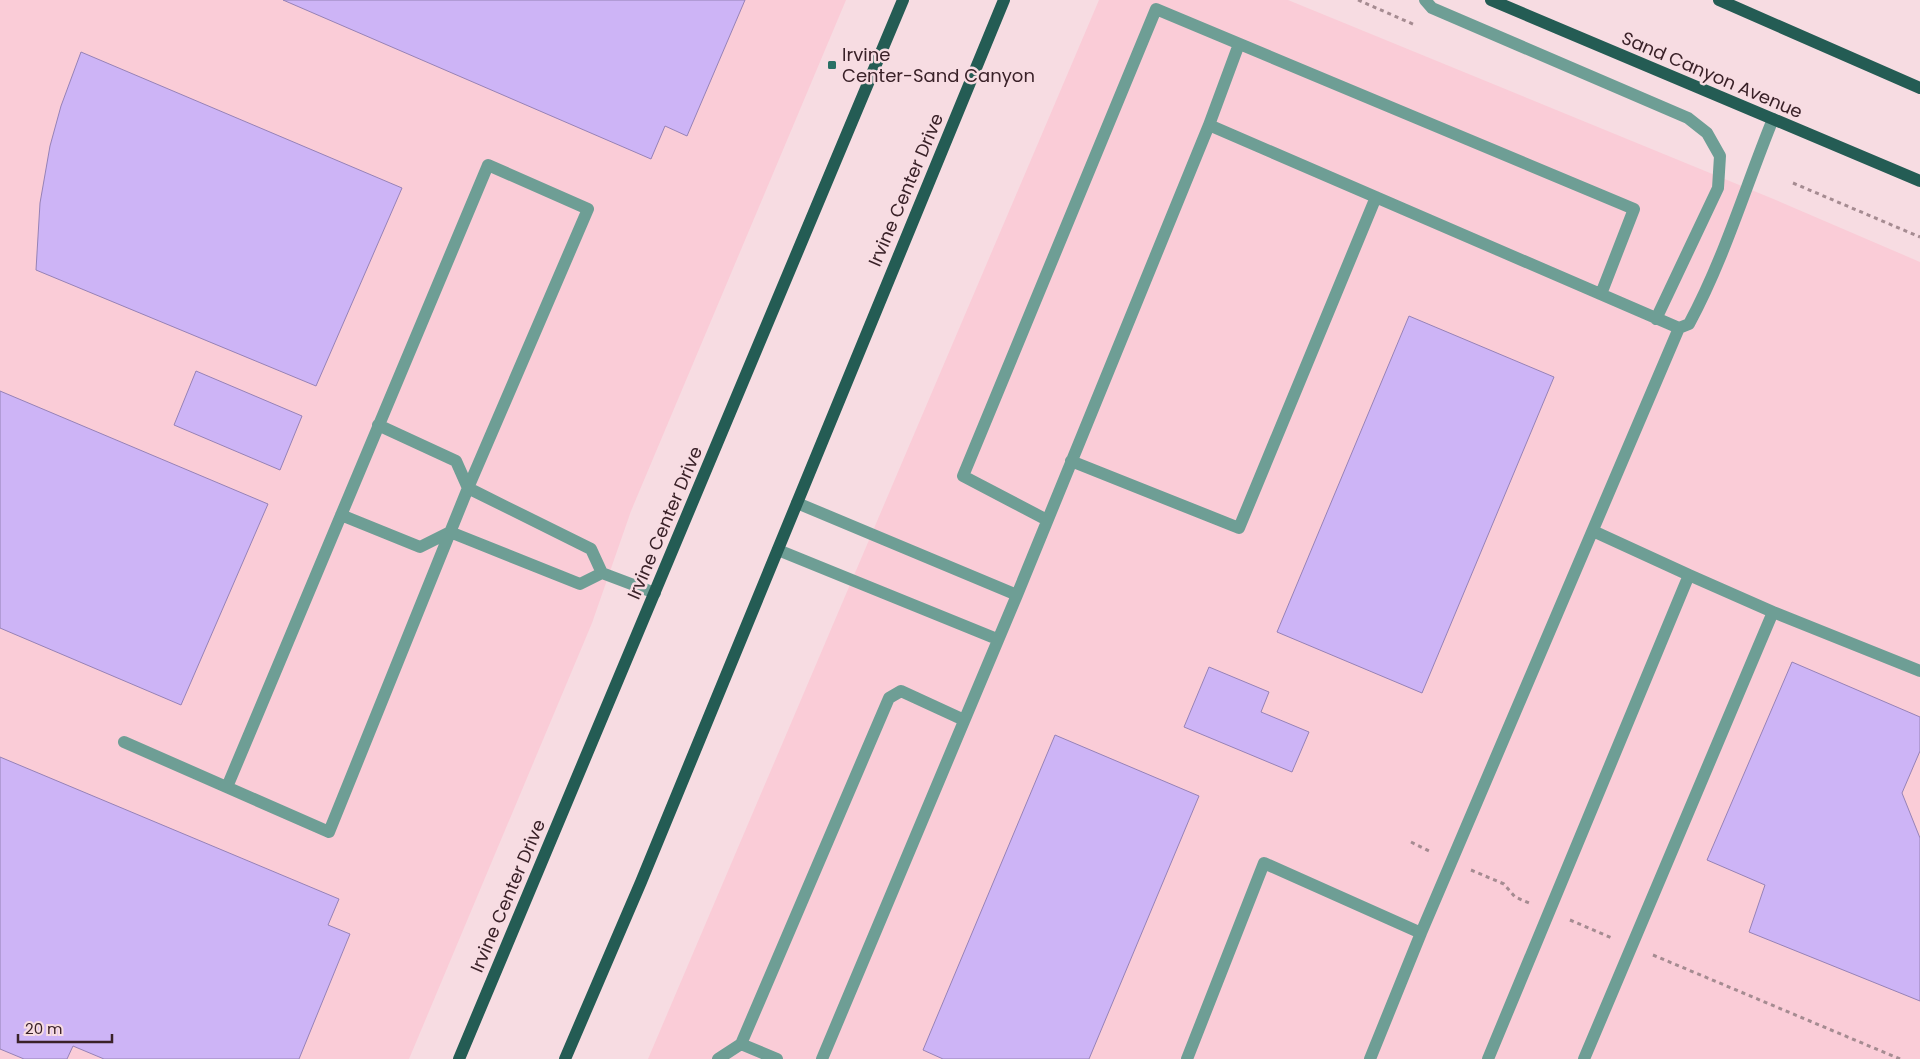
<svg xmlns="http://www.w3.org/2000/svg" width="1920" height="1059" font-family="Poppins,sans-serif">
<style>
.built{fill:#faccd7}
.building{fill:#cdb4f6;stroke:#9682b6}
.lines{fill:none;stroke-linecap:round;stroke-linejoin:round}
.path{stroke:#a58b91;stroke-width:3;stroke-dasharray:4 4;stroke-linecap:butt}
.minor{stroke:#6e9e95;stroke-width:12}
.major{stroke:#245c54;stroke-width:12}
.poi-dot{fill:#297065;stroke:#f7dce2;stroke-width:2}
.labels{text-anchor:middle;stroke-width:5;stroke-linejoin:round;paint-order:stroke}
.poi-label{font-size:18px;fill:#3a2128;stroke:#f7dce2;text-anchor:start}
.street-label{font-size:18px;fill:#3a2128;stroke:#f7dce2}
</style>
<rect width="100%" height="100%" fill="#f7dce2"/>
<!-- built -->
<path class="built" d="M0,0H846L631,511L592,623L409,1059H0Z
M1099,0H1288L1771,198L1920,262V1059H648Z"/>
<!-- building -->
<path class="building" d="M283,0H745L687,136L665,126L651,159Z
M81,52L402,188L316,386L36,270L40,203L50,146L61,106Z
M1409,316L1554,377L1422,693L1277,632Z
M196,371L302,416L280,470L174,425Z
M0,391L268,504L181,705L0,628Z
M1792,662L1920,717V751L1902,793L1920,838V1001L1749,932L1765,885L1707,860Z
M1209,667L1269,692L1261,712L1309,732L1292,772L1184,727Z
M1055,735L1199,796L1089,1059H943L923,1050Z
M0,757L339,899L328,925L350,934L299,1059H104L73,1046L67,1059H24L0,1049Z"/>
<g class="lines">
<!-- path -->
<path class="path" d="M1358,0L1415,25
M1793,183L1920,237
M1411,842L1431,852
M1471,870L1504,884L1515,897L1529,903
M1570,920L1612,938
M1653,955L1900,1059"/>
<!-- minor -->
<path class="minor" d="M1425,0L1432,8L1688,118L1707,133L1720,156L1718,188L1656,319
M1209,125L1239,44
M378,425L456,461L468,488L591,549L602,573L655,593
M1071,461L1239,528L1376,197
M797,503L1017,595
M341,515L420,547L450,532L580,584L602,573
M1047,520L963,476L1156,9L1634,209L1601,294
M1593,531L1689,575
M778,550L997,639
M1773,612L1920,671
M124,742L329,832L468,488L588,209L488,165L227,787
M1421,933L1679,328
M741,1044L889,698L901,691L964,720
M718,1059L741,1044L777,1059
M822,1059L1017,595L1209,125L1679,328L1689,324C1724,259 1745,188 1773,119
M1187,1059L1264,863L1421,933L1370,1059
M1488,1059L1689,575L1773,612L1584,1059"/>
<!-- major -->
<path class="major" d="M1491,0L1920,181
M1719,0L1920,88
M459,1059L903,0
M565,1059L641,882L1004,0"/>
</g>
<!-- markers -->
<rect class="poi-dot" x="827" y="60" width="10" height="10" rx="2.5"/>
<g class="labels">
<!-- poi labels -->
<g class="poi-label">
<text x="842" y="61">Irvine<tspan x="842" dy="21">Center-Sand Canyon</tspan></text>
</g>
<!-- street labels -->
<g class="street-label">
<text transform="translate(1712 75) rotate(23)" y="6">Sand Canyon Avenue</text>
<text transform="translate(906 190) rotate(-67)" y="6">Irvine Center Drive</text>
<text transform="translate(665 523) rotate(-67)" y="6">Irvine Center Drive</text>
<text transform="translate(508 896) rotate(-67)" y="6">Irvine Center Drive</text>
</g>
</g>
<!-- scale -->
<path d="M18 1034v8h94v-8" fill="none" stroke="#3a2128" stroke-width="2.5"/>
<text x="25" y="1034" font-size="15" fill="#3a2128" stroke="#f7dce2" stroke-width="4" paint-order="stroke">20 m</text>
</svg>
